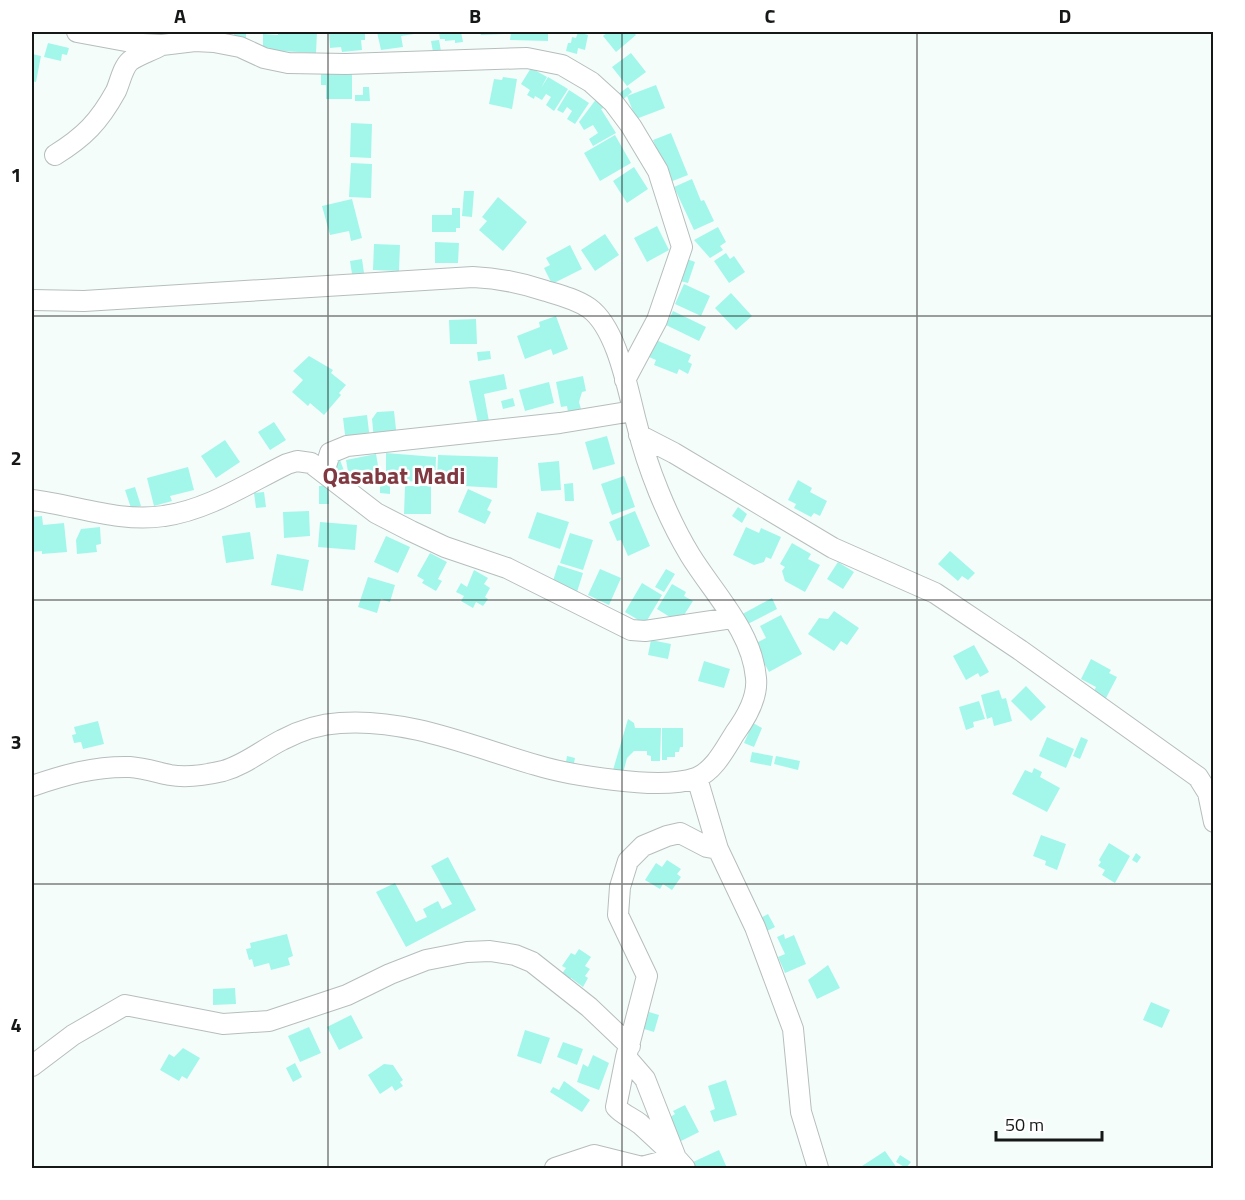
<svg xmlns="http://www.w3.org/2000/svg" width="1245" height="1200" font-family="'Titillium Web',sans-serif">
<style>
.building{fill:#a2f7ea}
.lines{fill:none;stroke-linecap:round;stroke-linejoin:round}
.minor-casing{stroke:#b6bebd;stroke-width:22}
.minor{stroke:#fff;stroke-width:20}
.grid{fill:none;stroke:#151817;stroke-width:1.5;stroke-opacity:0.55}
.labels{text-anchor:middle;stroke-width:5;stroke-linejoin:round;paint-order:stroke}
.quarter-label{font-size:24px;font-weight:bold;fill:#803841;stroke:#fff}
.neatline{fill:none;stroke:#151817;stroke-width:2}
.grid-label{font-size:20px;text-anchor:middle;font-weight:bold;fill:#151817}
</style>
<rect width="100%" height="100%" fill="#f5fdfb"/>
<!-- building -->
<path class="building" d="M224,32H246V39L235,40L234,34H224Z
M278,32H317L316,53L263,50V34L278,35Z
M329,32H365V40H361L362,50L342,52L341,47L330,48Z
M377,32H421V33L401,36L403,47L381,50Z
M439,32H461L463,42L455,43V40L445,41V39H440Z
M480,32H503L504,34L481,35Z
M511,32H548V41L510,40Z
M578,32L588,35L585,50L578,48L577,54L566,51L568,43H571L572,37L576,38Z
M608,32H633L636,35L616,52L603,36Z
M439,40L441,51L433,52L431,41Z
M48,43L69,48L67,55L62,54L61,61L44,57Z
M631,53L646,72L627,86L612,67Z
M32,54L41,56L36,82L32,81Z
M531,68L547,77L541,88L548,77L568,89L554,111L546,105L551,97L546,94L542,100L535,96L534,99L527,95L530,90L521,84Z
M321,71H352V99H326V85H321Z
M503,77L517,79L512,109L489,104L494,79L502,80Z
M656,85L665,108L636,119L627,96Z
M363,87H369L370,101H355V95H363Z
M628,87L632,92L621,101L617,95Z
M569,90L589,103L575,124L567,119L572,111L567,107L563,113L557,110Z
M597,98L608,106L601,109L616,133L593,146L589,139L598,133L593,125L584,130L579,122Z
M351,123L372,124L371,158L350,157Z
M671,133L688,175L670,182L653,140Z
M615,135L631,163L600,181L584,153Z
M351,163L372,164L371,198L349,197Z
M634,167L648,189L627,203L613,181Z
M692,179L701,201L704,200L714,221L694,230L674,187Z
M464,191H474L472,217L462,216Z
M498,197L527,222L503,251L479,230L487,221L482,217Z
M352,199L362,238L351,241L349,231L330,235L322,206Z
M452,208H460V228H456V232H432V215H452Z
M657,226L669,250L647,262L634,238Z
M718,227L726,242L720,246L723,250L710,258L694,240Z
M605,234L619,255L595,271L581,250Z
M435,242L459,243L458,263H435Z
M374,244L400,245L399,271L373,270Z
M570,245L582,269L552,284L544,268L550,265L546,258Z
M726,253L730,259L734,256L745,272L729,283L714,261Z
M362,259L364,273L352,274L350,261Z
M687,259L695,262L688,283L680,281Z
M684,284L710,296L701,316L675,304Z
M731,293L752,316L736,330L715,308Z
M673,311L706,327L699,341L666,325Z
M556,316L568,349L553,355L551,349L525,359L517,336L540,327L539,322Z
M476,319L477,344H450L449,320Z
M656,340L691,355L688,362L692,364L688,374L679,369L677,374L654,365L656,360L649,357Z
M490,351L491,359L478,361L477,352Z
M309,356L333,370L331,373L346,385L339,393L341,395L324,415L310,403L308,406L292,392L303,380L293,371Z
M504,374L507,389L484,394L490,427L479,429L469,381Z
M583,376L586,391L582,392L579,402L581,409L568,412L567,406L561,407L556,382Z
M549,382L554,403L525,411L519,390Z
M513,398L515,406L503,409L501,401Z
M394,411L397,438L374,440L372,419L377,412Z
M367,415L370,440L346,443L343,418Z
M274,422L286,440L270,450L258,432Z
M607,436L615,464L593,470L585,442Z
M225,440L240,462L216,478L201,456Z
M386,453L436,457L435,482L396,481V476H386Z
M376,454L380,477L350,483L346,460Z
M438,455L498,457L497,488L464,486V483L437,481Z
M340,460L346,476L343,482L331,463Z
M559,461L561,490L541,491L538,463Z
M188,467L194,490L170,496L172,501L154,506L147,478Z
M624,476L635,507L612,515L601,484Z
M380,479L390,480V494L380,493Z
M798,480L812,488L810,492L827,501L820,516L814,513L811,517L794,508L796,504L788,500Z
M573,483L574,501H565L564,484Z
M328,485L329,504H319V486Z
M405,486H431V514H404Z
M135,487L141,506L131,508L125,490Z
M468,489L492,500L487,510L491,512L485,524L458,512Z
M264,492L266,507L256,508L254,493Z
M738,507L747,514L742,523L732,516Z
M309,511L310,536L284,538L283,512Z
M635,511L650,546L628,556L621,540L617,541L609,522Z
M537,512L569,522L560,549L528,538Z
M42,516L43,525L64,523L67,552L42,554V551L32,552V517Z
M320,522L357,525L355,550L318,547Z
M100,527L101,544L96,545L97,552L77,554L76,540L81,529Z
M746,527L759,533L761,528L781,537L771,559L766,557L764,562L754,565L733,555Z
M250,532L254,559L226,563L222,536Z
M570,533L593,540L583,570L560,563Z
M386,536L410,547L398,573L374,562Z
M792,543L811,554L808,559L820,565L805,592L785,581L782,571L785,567L780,564Z
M950,551L975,573L968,580L962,576L958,581L938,564Z
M430,553L447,562L438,579L442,581L436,591L422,583L424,580L417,576Z
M277,554L309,560L303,591L271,585Z
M838,562L854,572L843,589L827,579Z
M558,565L583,573L577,592L552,584Z
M600,569L621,578L609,605L588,595Z
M666,569L675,574L664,592L655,587Z
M474,570L488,578L484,584L490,588L485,597L488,599L483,606L476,602L473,608L461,601L464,596L456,592L461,583L467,587Z
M368,577L395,585L390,602L381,599L377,613L358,607Z
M642,583L662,595L645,624L625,612Z
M672,584L686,592L684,596L693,601L684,615L682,614L678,622L657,609Z
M772,598L777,609L742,627L737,617Z
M834,611L859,628L847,645L841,641L834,651L808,634L819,618L828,619Z
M781,615L802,654L769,672L754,644L766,638L760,626Z
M651,640L671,644L668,659L648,655Z
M974,645L989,672L980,677L978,673L966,680L953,656Z
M1091,659L1111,670L1109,673L1117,677L1105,700L1093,693L1096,687L1081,679Z
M704,661L730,669L724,688L698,681Z
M1026,686L1046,707L1031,721L1011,701Z
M999,690L1002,699L1006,698L1012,721L994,726L992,717L987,719L981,695Z
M979,701L985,719L973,722L974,727L966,730L959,707Z
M628,719L634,723L635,728H661L660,761H651V756L647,755V751H634L627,758L623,773L613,770Z
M98,721L104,744L83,749L81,742L74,743L72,735L76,734L74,727Z
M753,723L762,728L754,747L744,743Z
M662,728H683V747H680L679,752H675V757H667V760H662Z
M1047,737L1074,749L1066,768L1039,756Z
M1081,737L1088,740L1080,759L1073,756Z
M752,752L773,756L771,766L750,762Z
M567,756L575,758L574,763L566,762Z
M776,756L800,761L798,770L774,764Z
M1034,768L1042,772L1040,777L1060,788L1047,812L1012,794L1025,770L1032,773Z
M1041,835L1066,844L1057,870L1045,865L1046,861L1033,856Z
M1109,843L1130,856L1115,883L1102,875L1105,870L1098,866L1101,862L1099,860Z
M1136,853L1141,857L1137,863L1132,860Z
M448,857L476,910L406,947L376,892L395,883L416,922L427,917L423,909L438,901L442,909L452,904L431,866Z
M667,860L681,869L677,874L681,877L672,890L663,884L660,889L645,880L656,863L662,867Z
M768,914L775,927L763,933L757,920Z
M287,934L293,956L288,958L290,965L271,970L269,963L254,967L252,959L249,960L246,949L251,948L250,943Z
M784,934L785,939L794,935L806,964L785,973L778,957L785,954L777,937Z
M579,949L591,957L585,966L590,969L585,976L588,978L583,987L571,978L569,981L561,975L566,968L562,966L571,953L575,955Z
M828,965L840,988L817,999L808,980Z
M235,988L236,1004L213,1005V989Z
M1151,1002L1170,1010L1162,1028L1143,1020Z
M649,1012L659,1015L654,1032L644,1029Z
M351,1015L363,1038L339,1050L327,1027Z
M309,1027L321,1053L300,1062L288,1036Z
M525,1030L550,1038L541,1064L517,1056Z
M563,1042L583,1049L577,1065L557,1057Z
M183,1048L200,1058L187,1079L182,1076L179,1081L160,1070L169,1054L174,1057Z
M593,1055L609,1063L599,1090L577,1082L583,1064L588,1067Z
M295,1063L302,1077L293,1082L286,1068Z
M384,1064L393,1065L403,1080L400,1082L403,1086L395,1091L392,1086L380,1094L368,1075Z
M726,1080L737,1115L714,1122L710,1111L715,1109L708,1086Z
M564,1081L590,1100L582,1112L550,1092L553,1087L559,1090Z
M685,1105L699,1132L679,1142L667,1119L675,1114L673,1111Z
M719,1150L727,1168H696L693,1162Z
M885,1151L897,1168H859Z
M900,1155L911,1162L906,1168L896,1162Z"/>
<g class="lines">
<defs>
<path id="minor" d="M77,32L142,44L162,45L195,41L214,42L240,47L264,58L288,63L346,64L527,58L562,65L591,82L613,102L631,126L658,171L682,247L657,320L625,380
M55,155C84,137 99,122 116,91C120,82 123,67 130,61C138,55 151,51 160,46
M32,300L84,301L473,277C498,278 522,283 546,291C560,295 576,299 589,308C618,329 628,392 637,425C647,467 667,517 690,555C714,594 752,631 756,678C758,697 746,718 735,733C725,749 714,771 696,778C673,786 639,783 615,780C589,777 562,773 536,765C473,747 408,718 340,723C321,724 299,731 282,740C262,750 245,765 223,771C206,775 187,778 170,775C156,772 143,768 130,767C95,766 64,775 32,786
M639,435L674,453L833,548L935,593L1020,650L1198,777L1208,793L1214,822
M327,475L326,466L330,453L347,446L560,423L633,411
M32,500C75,505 120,523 164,516C208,510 248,483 287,464L297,461L311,463L376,513L411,531L445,547L507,568L631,630L645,631L732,618
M697,778L718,849L755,927L793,1029L801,1112L818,1168
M32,1066L73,1035L125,1005L223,1024L269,1021L347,995L390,974L426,960L467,952L490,951L515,955L532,962L589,1007L630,1046
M555,1168L594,1155L642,1167L676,1158C664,1146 652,1135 640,1124C631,1117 623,1115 616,1107L626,1057
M685,1168L676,1158L645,1079L626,1057L647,976L618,915L620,887L628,861L643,846L667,836L680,833L707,847L718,849"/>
</defs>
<!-- minor casing -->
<use href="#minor" class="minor-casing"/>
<!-- minor -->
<use href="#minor" class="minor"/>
</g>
<!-- grid -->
<path class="grid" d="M328,32V1168M622,32V1168M917,32V1168M32,316H1214M32,600H1214M32,884H1214"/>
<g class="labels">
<!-- quarter labels -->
<g class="quarter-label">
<text x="394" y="484">Qasabat Madi</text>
</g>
</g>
<!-- border -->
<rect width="1245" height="1200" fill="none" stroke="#ffffff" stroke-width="66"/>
<!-- scale -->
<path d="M996 1131v9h106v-9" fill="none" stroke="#151817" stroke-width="3"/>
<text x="1005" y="1131" font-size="18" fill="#151817" stroke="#ffffff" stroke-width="4.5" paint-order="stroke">50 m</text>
<rect x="33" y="33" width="1179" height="1134" class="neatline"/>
<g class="grid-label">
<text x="180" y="23">A</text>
<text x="475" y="23">B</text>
<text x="770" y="23">C</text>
<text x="1065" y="23">D</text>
<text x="16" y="182">1</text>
<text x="16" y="465">2</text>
<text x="16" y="749">3</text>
<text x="16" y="1032">4</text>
</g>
</svg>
